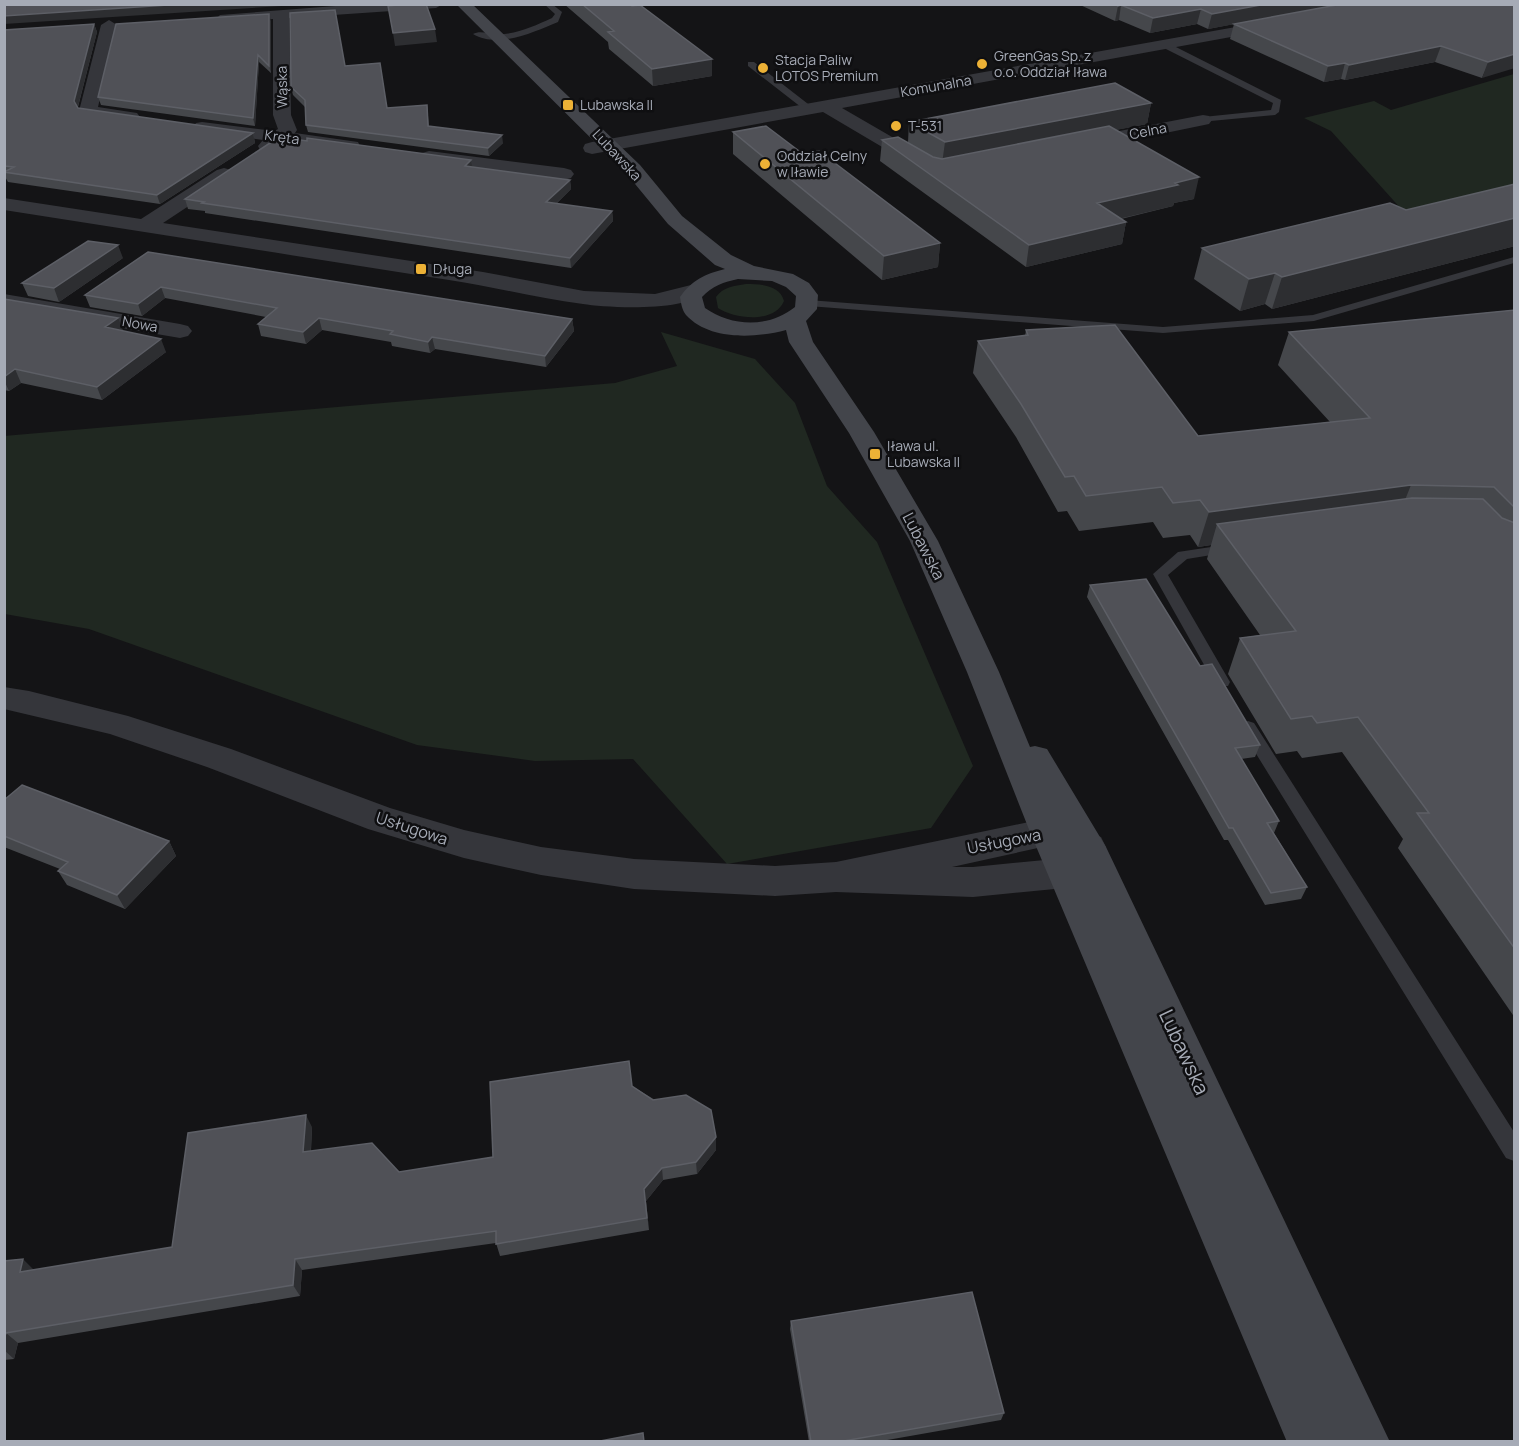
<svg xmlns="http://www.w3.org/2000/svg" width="1519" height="1446" font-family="Manrope,sans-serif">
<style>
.green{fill:#202821}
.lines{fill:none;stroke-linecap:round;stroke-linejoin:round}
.service{fill:#35363b;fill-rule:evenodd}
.minor{fill:#35363b;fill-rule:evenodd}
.secondary{fill:#43454b;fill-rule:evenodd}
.wall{fill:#45474b}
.shaded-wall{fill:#2d2e31}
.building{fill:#505157;stroke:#5d5f66;stroke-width:1.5}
.poi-dot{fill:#ecb136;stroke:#0f0f11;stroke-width:2}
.labels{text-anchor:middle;stroke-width:5;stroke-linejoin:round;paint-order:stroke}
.far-poi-label{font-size:14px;fill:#a6abb6;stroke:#0f0f11;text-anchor:start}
.far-street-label{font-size:14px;fill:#a6abb6;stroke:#0f0f11}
.street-label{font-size:16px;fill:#a6abb6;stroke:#0f0f11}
.near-street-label{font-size:20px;fill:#a6abb6;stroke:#0f0f11}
</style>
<rect width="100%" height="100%" fill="#141416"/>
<!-- green -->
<path class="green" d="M1514,74V193L1403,211L1331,131L1304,118L1374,101L1391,110Z
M746,284C760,284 780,285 784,301C774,324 735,319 718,308L716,297C723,287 734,286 746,284Z
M661,332L755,359L795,403L827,486L877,542L973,766L931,828L727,864L633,759L535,761L417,745L89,629L5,614L4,436L615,383L677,366Z"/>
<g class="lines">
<!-- service -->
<path class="service" d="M544,4H552L562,12L558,22C534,32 498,49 473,34C480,30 488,34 496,34C516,35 534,26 552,18L555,14Z
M1162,43H1168L1281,100L1279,112L1275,115L1200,122V118L1203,117L1271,110L1273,103L1162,47Z
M748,62H754L812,107V111H806L748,66Z
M1514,257V263L1314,321L1163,333L808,306L802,303L808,300L1163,327L1313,315Z
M1231,544L1238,548L1236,551L1187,559L1168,575L1230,682L1228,686H1216L1153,574L1178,552Z
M1248,721L1254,723L1514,1132V1161L1506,1158L1242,731L1240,727L1242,723Z"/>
<!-- minor -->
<path class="minor" d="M361,4H443L436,8L289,18L291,115L297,130L295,133L358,142L360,146L358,150L351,152L283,143L267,152L260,150L258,146L263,140L196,131L193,127L196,123L202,122L275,131L278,129L273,115V19L225,23L220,21L217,18L220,15Z
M109,20L117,25L98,107L137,113L140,117L137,121L131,122L88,116L82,115L79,111L101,25Z
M1275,20L1280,22L1283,25L1280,28L842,108L930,159L932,163L930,167H916L823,112L592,154L585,152L583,148L585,144L592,142Z
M1203,115L1209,116L1212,120L1209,124L1083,150L1077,148L1074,144L1077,140L1083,138Z
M429,151L564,168L571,170L574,174L571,178L564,180L422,161L420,157L422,153Z
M224,168L231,170L234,174L231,178L163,223L483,272L584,291L655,294L695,284L703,286L706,291C691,312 607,308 583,304C538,298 494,287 449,280C301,257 153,233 4,210V198L141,219L217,170Z
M4,294L180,324L188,326L192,331L188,336L180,338L4,308Z
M4,687L29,691L128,716L231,749L390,808L464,830L541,847L634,859L775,866L836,862L1048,818L1101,837L1106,847C1097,864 1084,881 1065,888L973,897L836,892L775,896L634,889L541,875L464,858L368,829L207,767L110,734L4,709ZM1047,846L1062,852L1055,859L973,867H952Z"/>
<!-- secondary -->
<path class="secondary" d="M456,4H472L640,165L682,216L731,255L754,266L793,274L809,283L818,295L817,309L806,321L813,342L874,432L938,541L999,672L1030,747L1035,746L1047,749L1106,847L1390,1442H1338L1337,1439L1338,1442H1287L1030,832L967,672L910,541L849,433L789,342L786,330C756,338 710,341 686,315C682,310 681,303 680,297C692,280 705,274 725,269L715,265L668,224L626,173ZM738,279L772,281L786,287L796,296L795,307C769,328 732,327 705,308L702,297C712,286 724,282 738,279Z"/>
</g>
<!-- wall -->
<path class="wall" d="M564,4H629L712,76L653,86L609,49L608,42Z
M1078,4H1515L1482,78L1435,62L1345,80L1341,79L1324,82L1230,39L1234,24L1208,29L1197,24L1150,33L1119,20L1115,21Z
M271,21V73L259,62L255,126L101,105L98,97Z
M94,24L97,32L78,107V108L253,133L255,143L160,204L8,182L4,175V30Z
M345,66L387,108L427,105L429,126L503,143L489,156L308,132L306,125L305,107L293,95L291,87Z
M1151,103L1147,124L1115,130L1194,199L1174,203L1173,206L1121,219L1126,222L1122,244L1026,267L880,161L882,140L908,142L909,122Z
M733,132L803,154L940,243L938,267L882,280L733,154Z
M307,141L471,160L472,167L570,180L571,189L556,204L612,211L613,221L571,268L205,213V211L188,209L185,199Z
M1515,184V246L1272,309L1265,304L1240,311L1194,279L1202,248L1406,210Z
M148,252L572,319L574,331L546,367L435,349L430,353L392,346L391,342L322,330L306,344L261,336L258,324L266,317L165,298L142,316L90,307L85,295Z
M123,258L59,302L28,296L22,283Z
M4,299L123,330L122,331L166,352L102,400L21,383L9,391L4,390Z
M1515,310V1018L1398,848L1403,839L1342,752L1302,758L1297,751L1276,754L1228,674L1240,638L1260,635L1207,559L1211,545L1198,547L1190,535L1163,538L1153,522L1079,531L1067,511L1058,512L1016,437L973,373L978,341L1025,336L1026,330L1198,436L1330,422L1278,365L1289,332Z
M1090,585L1200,666L1260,745L1255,757L1241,759L1279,821L1274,833L1307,887L1301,899L1265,905L1228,840H1224L1087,597Z
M4,800L169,841L176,856L125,909L67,885L58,871L60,869L4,847Z
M632,1086L716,1137V1150L697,1174L663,1180L646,1201L649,1230L500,1256L496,1243L302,1270L300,1296L18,1343L14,1359L4,1360V1261L34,1270L172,1247L312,1127L311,1151L399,1172L493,1157Z
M791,1321L1004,1413L1001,1420L876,1442H809L790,1329Z"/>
<!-- shaded-wall -->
<path class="shaded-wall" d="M183,4H313L4,24V16Z
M1266,4H1344L1208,29L1212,14Z
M1121,5L1119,20L1115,21L1118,6Z
M1201,9L1197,24L1150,33L1153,18Z
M269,14L271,21V73L269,66Z
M94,24L97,32L77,110L74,101Z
M435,29L437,42L395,46L393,33Z
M1441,46L1435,62L1345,80L1349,65Z
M1515,54V68L1482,78L1488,62Z
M258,55L259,62L255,126L253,118Z
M712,59V76L653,86L652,69Z
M1345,63L1341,79L1324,82L1328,66Z
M1151,103L1147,124L942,164L945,142Z
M253,133L255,143L160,204L157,195Z
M502,135L503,143L489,156L488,148Z
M471,160L473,170L465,166Z
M1199,177L1194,199L1174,203L1173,206L1093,225L1097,203Z
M570,180L571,189L547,212L546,202Z
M612,211L613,221L571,268L570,258Z
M1515,218V246L1272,309L1282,277Z
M1126,222L1122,244L1026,267L1029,245Z
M940,243L938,267L882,280L884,256Z
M118,245L123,258L59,302L54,288Z
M1275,273L1265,304L1240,311L1249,279Z
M161,287L165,298L142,316L138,304Z
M118,318L123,330L110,340L105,327Z
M319,318L322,330L306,344L303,332Z
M572,319L574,331L546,367L545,356Z
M432,337L435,349L430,353L428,342Z
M161,339L166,352L102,400L97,387Z
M15,369L21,383L9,391L4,380V377Z
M1411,485L1397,520L1217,524L1211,545L1198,547L1209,512Z
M169,841L176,856L125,909L117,895Z
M306,1115L312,1127L310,1164L303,1152Z
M716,1137V1150L697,1174L696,1162Z
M662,1168L663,1180L646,1201L649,1230L644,1189Z
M23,1259L34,1270L20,1272Z
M295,1259L302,1270L300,1296L293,1285Z
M6,1333L18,1343L14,1359L4,1350V1339Z"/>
<!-- building -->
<path class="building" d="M4,4H183L4,16Z
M408,4H426L435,29L393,33L388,6Z
M582,4H629L632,6L640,5L712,59L652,69L608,32L614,31Z
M1114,4H1266L1212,14L1201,9L1153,18L1121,5L1118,6Z
M1342,4H1515V54L1488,62L1441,46L1349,65L1345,63L1328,66L1234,24Z
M335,10L345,66L380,63L387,108L427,105L428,126L502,135L488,148L306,125L305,100L291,87L290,13Z
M269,14V66L258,55L253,118L98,97L116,24Z
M94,24L74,101L78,108L253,133L157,195L4,172L14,167L4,166V30Z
M1115,83L1151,103L945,142L909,122Z
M766,126L803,154L819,151L940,243L884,256L733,132Z
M1109,126L1199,177L1175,183L1178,185L1097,203L1126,222L1029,245L882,140L898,137L933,157L942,159Z
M279,137L307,141V138L471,160L465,166L570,180L546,202L612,211L570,258L202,203L204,202L185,199Z
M1515,184V218L1282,277L1275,273L1249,279L1202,248L1390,203L1406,210Z
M88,241L118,245L54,288L22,283Z
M148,252L572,319L545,356L432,337L428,342L390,334L393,331L319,318L303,332L258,324L277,308L161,287L138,304L85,295Z
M4,299L118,318L105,327L161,339L97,387L15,369L4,377Z
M1515,310V508L1494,487L1411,485L1209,512L1200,500L1173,503L1162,487L1086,496L1074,476L1065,477L1021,404L978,341L1028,335L1026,330L1115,325L1198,436L1370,418L1289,332Z
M1412,498L1483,499L1502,518L1515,523V949L1417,813H1429L1358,717L1317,723L1312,716L1291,719L1240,638L1296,631L1217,524Z
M1146,579L1200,666L1212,664L1260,745L1235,748L1279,821L1267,823L1307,887L1271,893L1233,828H1229L1090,585Z
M22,785L169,841L117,895L58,871L68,862L4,836V800Z
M629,1061L632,1086L653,1100L686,1095L711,1110L716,1137L696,1162L662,1168L644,1189L647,1218L496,1244V1231L295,1259L293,1285L6,1333L4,1339V1261L23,1259L20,1272L172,1247L188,1133L306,1115L303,1152L372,1143L399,1172L493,1157L490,1082Z
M972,1292L1004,1413L838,1442H811L791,1321Z
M643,1433L644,1442H595Z"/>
<!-- markers -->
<g class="poi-dot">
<circle cx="982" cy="64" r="6"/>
<circle cx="763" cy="68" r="6"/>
<rect x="562" y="99" width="12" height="12" rx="3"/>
<circle cx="896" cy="126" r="6"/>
<circle cx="765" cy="164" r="6"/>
<rect x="415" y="263" width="12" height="12" rx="3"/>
<rect x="869" y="448" width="12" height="12" rx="3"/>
</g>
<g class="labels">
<!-- far-poi labels -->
<g class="far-poi-label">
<text x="994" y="61">GreenGas Sp. z<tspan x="994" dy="16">o.o. Oddział Iława</tspan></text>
<text x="775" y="65">Stacja Paliw<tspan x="775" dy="16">LOTOS Premium</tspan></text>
<text x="580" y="110">Lubawska II</text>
<text x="908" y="131">T-531</text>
<text x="777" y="161">Oddział Celny<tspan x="777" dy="16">w Iławie</tspan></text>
<text x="433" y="274">Długa</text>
<text x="887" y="451">Iława ul.<tspan x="887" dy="16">Lubawska II</tspan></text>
</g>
<!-- far-street labels -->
<g class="far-street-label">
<text transform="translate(936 86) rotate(-10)" y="5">Komunalna</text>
<text transform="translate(282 87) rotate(-91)" y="5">Wąska</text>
<text transform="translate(1148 131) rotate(-11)" y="5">Celna</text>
<text transform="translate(282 137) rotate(8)" y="5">Kręta</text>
<text transform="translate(617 155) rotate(47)" y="5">Lubawska</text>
<text transform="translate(140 324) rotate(10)" y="5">Nowa</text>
</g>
<!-- street labels -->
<g class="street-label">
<text transform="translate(924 546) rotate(63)" y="6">Lubawska</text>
<text transform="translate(412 828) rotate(18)" y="6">Usługowa</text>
<text transform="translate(1004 841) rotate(-11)" y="6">Usługowa</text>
</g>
<!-- near-street labels -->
<g class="near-street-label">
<text transform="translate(1184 1052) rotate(65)" y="7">Lubawska</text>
</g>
</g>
<!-- border -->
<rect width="1519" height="1446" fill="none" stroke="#a6abb6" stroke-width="12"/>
</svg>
